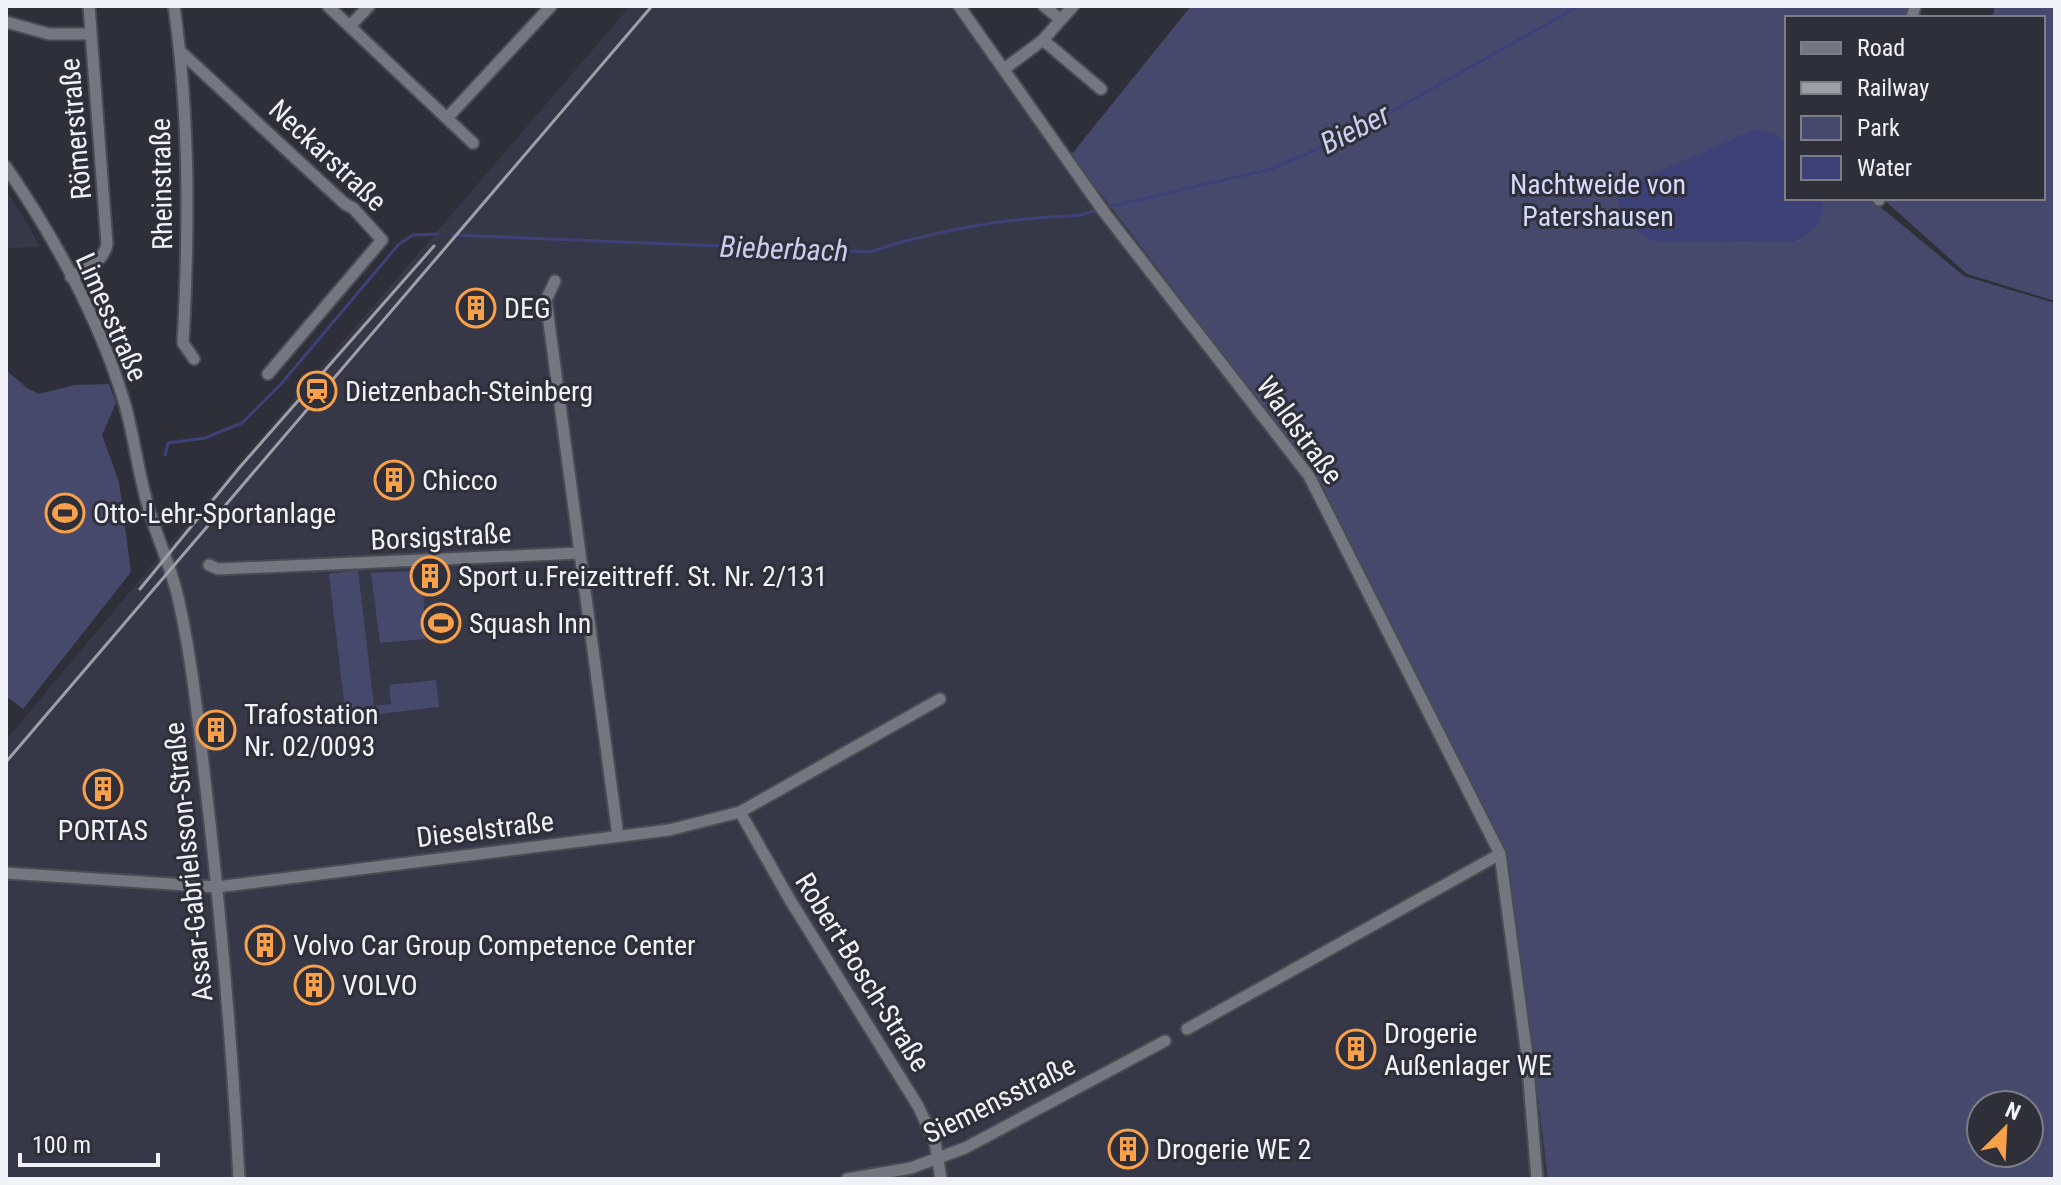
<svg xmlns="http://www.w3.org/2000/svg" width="2061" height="1185" font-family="'Roboto Condensed',sans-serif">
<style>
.built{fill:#363847}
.green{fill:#46496c;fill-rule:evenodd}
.water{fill:#3e4078}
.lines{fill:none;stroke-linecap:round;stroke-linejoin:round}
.stream{stroke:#3e4078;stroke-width:3}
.minor-casing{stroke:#4b4c53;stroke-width:15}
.minor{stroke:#747680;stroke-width:11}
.rail{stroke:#9fa0a7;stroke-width:3}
.labels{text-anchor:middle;stroke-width:6;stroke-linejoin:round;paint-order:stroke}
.street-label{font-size:28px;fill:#f1f2f8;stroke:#2e2f38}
.park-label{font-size:28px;fill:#d6dbfe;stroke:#2e2f38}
.poi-label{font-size:28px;fill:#f1f2f8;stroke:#2e2f38;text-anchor:start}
.water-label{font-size:30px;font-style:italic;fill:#c9cdf0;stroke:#2e2f38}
</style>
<rect width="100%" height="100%" fill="#2e2f38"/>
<!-- built -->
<path class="built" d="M630,6H964L1103,199L1320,481L1509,864L1548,1179H6V740L174,539Z
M6,190L24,217L40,247L6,248Z"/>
<!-- green -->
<path class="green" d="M1191,6H1910L1908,18H1787V198H1875L1878,205L1964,276L2055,303V1179H1548L1509,864L1320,481L1071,155ZM1981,1105H2029V1153H1981Z
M1995,6H2055V301L1967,274L1882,198H2043V18H1992Z
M6,370L27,388L39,394L74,385L109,384L116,403L102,435L119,482L131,572L23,709L6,696Z
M358,570L374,706L391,704L389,685L436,680L439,707L346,718L329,574Z
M415,571L423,578L425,639L380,643L371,573Z"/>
<!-- water -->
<path class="water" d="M1755,129L1775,134L1787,142V198H1823C1825,220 1813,234 1793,242L1652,241L1625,223L1620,216L1618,199L1628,185Z"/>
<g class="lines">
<!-- stream -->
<path class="stream" d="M1104,208L1271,169L1346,137L1579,6
M452,235L870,252C939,229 1008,218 1081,215L1097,210
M168,443L205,438L242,423L281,384L399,244L413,235L438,234
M165,455L168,443"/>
<defs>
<path id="minor" d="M174,6C190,118 189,230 183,343L194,359
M328,6L473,143
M959,6L1104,212L1309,476L1500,854L1527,1056L1537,1179
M1044,6L1061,20
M1912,18L1915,6
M6,22L49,34H91
M350,26L369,6
M1043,40L1101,89
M181,52L345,204L353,208L382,240L268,374
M1004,69L1043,40L1073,6
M448,117L551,6
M6,167C53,235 99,319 123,398C135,436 138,478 151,516C160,545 173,572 179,602C195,674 201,750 210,823C223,942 233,1060 239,1179
M1879,200V198
M71,277C87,268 103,263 107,244L89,6
M555,281L546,300L618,836
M209,565L218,569L580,553
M740,812L790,900L918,1106L935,1142L941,1179
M6,873L217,887L669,830L740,812L940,699
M1187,1029L1500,854
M847,1179L911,1168L965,1148L1165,1041"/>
</defs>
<!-- minor casing -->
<use href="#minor" class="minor-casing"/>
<!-- minor -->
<use href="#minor" class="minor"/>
<!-- rail -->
<path class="rail" d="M140,589L240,467L434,246
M6,762L652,6"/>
</g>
<!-- icons -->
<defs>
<symbol id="building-ring" viewBox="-11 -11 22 22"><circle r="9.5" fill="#2e2f38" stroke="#f8a14a" stroke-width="1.5"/><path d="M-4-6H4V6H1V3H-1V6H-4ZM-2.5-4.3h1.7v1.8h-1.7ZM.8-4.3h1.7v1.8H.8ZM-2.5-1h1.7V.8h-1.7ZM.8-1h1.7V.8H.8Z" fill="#f8a14a"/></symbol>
<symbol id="station-ring" viewBox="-11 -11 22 22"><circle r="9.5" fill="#2e2f38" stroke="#f8a14a" stroke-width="1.5"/><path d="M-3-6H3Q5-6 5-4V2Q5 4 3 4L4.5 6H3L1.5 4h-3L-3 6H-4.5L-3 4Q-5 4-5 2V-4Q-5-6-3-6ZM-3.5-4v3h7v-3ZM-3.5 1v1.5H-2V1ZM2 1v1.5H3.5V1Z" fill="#f8a14a"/></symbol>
<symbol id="stadium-ring" viewBox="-11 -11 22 22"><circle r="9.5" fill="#2e2f38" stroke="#f8a14a" stroke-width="1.5"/><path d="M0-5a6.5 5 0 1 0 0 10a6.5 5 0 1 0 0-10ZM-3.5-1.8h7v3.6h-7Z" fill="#f8a14a"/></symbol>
</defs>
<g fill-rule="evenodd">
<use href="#building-ring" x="454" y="286" width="44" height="44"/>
<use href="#station-ring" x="295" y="369" width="44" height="44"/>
<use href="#building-ring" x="372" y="458" width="44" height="44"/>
<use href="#stadium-ring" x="43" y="491" width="44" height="44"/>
<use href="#building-ring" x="408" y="554" width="44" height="44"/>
<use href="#stadium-ring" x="419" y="601" width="44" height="44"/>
<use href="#building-ring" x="194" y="708" width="44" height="44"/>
<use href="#building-ring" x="81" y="767" width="44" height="44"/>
<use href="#building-ring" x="243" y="923" width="44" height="44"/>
<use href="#building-ring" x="292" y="963" width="44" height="44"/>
<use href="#building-ring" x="1334" y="1027" width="44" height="44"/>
<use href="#building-ring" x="1106" y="1127" width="44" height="44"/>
</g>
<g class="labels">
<!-- street labels -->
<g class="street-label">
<text transform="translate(75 129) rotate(-95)" y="10">Römerstraße</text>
<text transform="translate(328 155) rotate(43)" y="10">Neckarstraße</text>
<text transform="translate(161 184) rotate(-91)" y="10">Rheinstraße</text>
<text transform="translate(112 317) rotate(66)" y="10">Limesstraße</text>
<text transform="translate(1300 430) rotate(54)" y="10">Waldstraße</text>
<text transform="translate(441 536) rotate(-3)" y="10">Borsigstraße</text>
<text transform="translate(485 829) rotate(-7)" y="10">Dieselstraße</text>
<text transform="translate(188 862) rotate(-96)" y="10">Assar-Gabrielsson-Straße</text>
<text transform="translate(863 972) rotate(58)" y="10">Robert-Bosch-Straße</text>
<text transform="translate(999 1099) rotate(-26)" y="10">Siemensstraße</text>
</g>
<!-- park labels -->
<g class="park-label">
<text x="1598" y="194">Nachtweide von<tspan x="1598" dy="32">Patershausen</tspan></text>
</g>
<!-- poi labels -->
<g class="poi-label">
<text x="504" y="318">DEG</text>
<text x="345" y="401">Dietzenbach-Steinberg</text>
<text x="422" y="490">Chicco</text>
<text x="93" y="523">Otto-Lehr-Sportanlage</text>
<text x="458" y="586">Sport u.Freizeittreff. St. Nr. 2/131</text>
<text x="469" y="633">Squash Inn</text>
<text x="244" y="724">Trafostation<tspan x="244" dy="32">Nr. 02/0093</tspan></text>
<text x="103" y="840" text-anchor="middle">PORTAS</text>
<text x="293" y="955">Volvo Car Group Competence Center</text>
<text x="342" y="995">VOLVO</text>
<text x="1384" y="1043">Drogerie<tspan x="1384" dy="32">Außenlager WE</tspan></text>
<text x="1156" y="1159">Drogerie WE 2</text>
</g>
<!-- water labels -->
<g class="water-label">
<text transform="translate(1355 129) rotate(-27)" y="10">Bieber</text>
<text transform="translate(784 249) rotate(2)" y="10">Bieberbach</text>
</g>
</g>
<!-- border -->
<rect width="2061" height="1185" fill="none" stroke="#f1f2f8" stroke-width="16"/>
<!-- legend -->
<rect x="1785" y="16" width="260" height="184" fill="#2e2f38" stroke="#7c7d85" stroke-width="2"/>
<rect x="1801" y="42" width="40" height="12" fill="#747680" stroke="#7c7d85" stroke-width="2"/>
<text x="1857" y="56" font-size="24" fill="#f1f2f8">Road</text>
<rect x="1801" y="82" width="40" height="12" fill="#9fa0a7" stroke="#7c7d85" stroke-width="2"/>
<text x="1857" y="96" font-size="24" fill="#f1f2f8">Railway</text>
<rect x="1801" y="116" width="40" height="24" fill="#46496c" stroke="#7c7d85" stroke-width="2"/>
<text x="1857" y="136" font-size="24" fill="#f1f2f8">Park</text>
<rect x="1801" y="156" width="40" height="24" fill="#3e4078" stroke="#7c7d85" stroke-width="2"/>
<text x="1857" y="176" font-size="24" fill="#f1f2f8">Water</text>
<!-- north arrow -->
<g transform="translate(2005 1129) rotate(24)"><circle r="38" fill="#2e2f38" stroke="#7c7d85" stroke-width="2"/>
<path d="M0-6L14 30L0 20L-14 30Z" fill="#f8a14a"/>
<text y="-12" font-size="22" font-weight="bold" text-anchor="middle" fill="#f1f2f8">N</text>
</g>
<!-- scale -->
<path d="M20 1153v12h138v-12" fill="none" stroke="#f1f2f8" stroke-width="4"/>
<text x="32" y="1153" font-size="24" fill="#f1f2f8" stroke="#2e2f38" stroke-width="6" paint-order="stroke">100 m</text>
</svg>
